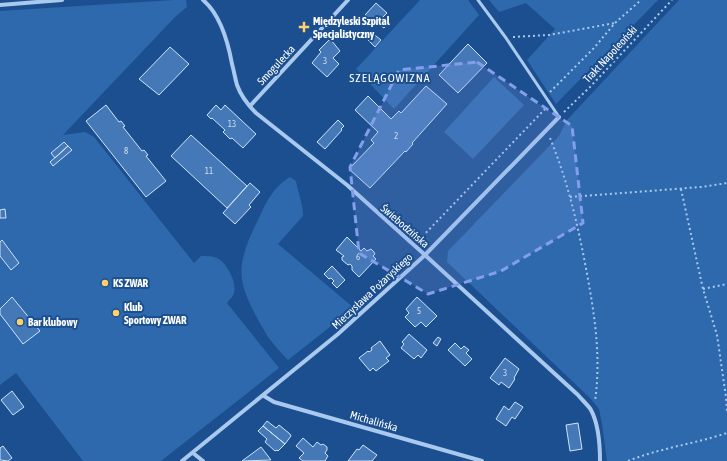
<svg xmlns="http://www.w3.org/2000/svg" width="727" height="461" font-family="'Asap Condensed',sans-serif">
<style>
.green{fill:#2e69ad}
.building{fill:#4478b7;stroke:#cfe3fa}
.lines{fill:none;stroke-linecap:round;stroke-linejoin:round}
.path{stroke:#a9c9ee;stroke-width:2;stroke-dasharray:2 3;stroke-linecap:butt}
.service{stroke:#a9c9ee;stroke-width:3}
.minor{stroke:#a9c9ee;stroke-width:4}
.marked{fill:#839eea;fill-opacity:0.2;stroke:#839eea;stroke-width:3;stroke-dasharray:8 5;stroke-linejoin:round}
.poi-dot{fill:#ffd166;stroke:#1b4f8f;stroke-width:1.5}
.labels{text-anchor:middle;stroke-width:4;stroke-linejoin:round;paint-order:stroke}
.number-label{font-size:9px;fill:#d0dded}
.poi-label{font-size:11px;font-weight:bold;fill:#fff;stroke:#1b4f8f;text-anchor:start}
.street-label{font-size:11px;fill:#fff;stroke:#1b4f8f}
.neighbourhood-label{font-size:12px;letter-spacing:1px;fill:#fff;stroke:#1b4f8f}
</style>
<rect width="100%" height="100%" fill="#1b4f8f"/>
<!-- green -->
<path class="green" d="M174,0H186L187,7L176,16L63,135L85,132L94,137L194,263L201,256C207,256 212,256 217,258C227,263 237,282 234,293C233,297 229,300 227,303L279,368L161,461H83L16,373L0,385V11Z
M420,0H468L479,15L394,109L356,69Z
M489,0H658L556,104L527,60L555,29L526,3L499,12Z
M679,0H727V461H607L602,424L599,409L591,399L447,262L448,251L559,136L567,120Z
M494,77L524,105L473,159L444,132Z
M290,177L296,181C298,193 303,204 303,216L278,244L354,308L288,360C281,353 274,345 268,337C259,322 244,296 242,279C239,258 250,236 259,218C266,202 274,186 290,177Z"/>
<!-- building -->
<path class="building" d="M376,3L387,13L382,18L388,23L384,28L375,21L374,22L365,15Z
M371,32L381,40L375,47L366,38Z
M329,40H331L340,51L333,58L339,64L327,77L312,63L321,52L319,50Z
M468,44L487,63L458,93L439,75Z
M170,47L189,64L159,95L139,79Z
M426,86L447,104L412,143L413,144L406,152L405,151L370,188L349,169L374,143L371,140L378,132L355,110L368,96L391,119L399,111L401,113Z
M106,105L119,122L121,121L125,126L123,127L142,151L144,150L148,155L146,156L166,181L146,197L86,121Z
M216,105L221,110L225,105L256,134L243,148L232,138L230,139L223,132L225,130L212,118L211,119L207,115Z
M338,120L344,126L341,129L342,130L325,149L317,142Z
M191,135L247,186L227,208L171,156Z
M64,142L68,146L55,158L51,153Z
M68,146L72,150L53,166L50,162Z
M250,183L260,192L249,205L251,207L235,224L223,213Z
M5,209L6,218H0V210Z
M347,237L361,251L364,248L367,251L371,249L374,252L375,254L373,256L376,259L359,277L352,270V266L350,264L348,265L342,260V257L344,256L336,250Z
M2,240L19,263L11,270L0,256V242Z
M332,266L345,280L337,288L332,283L334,281L331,278L329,279L324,274Z
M12,297L40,331L23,344L0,314V309Z
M417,297L437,316L426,327L421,322L415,327L405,317L409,313L406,309Z
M409,334L427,350L421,358L418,355L414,359L401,348L404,344L402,342Z
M438,337L441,339L437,346L433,343Z
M380,341L390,355L386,358L389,361L376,371L373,368L370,371L359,358L368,351L369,352L372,350L371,348Z
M455,343L461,349L464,346L469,350L466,353L472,359L465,366L448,350Z
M505,358L519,369L514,378L515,379L509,388L501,382L499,385L490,378Z
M12,391L24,407L13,415L1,400Z
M515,402L523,407L515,419L512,417L506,426L496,419L504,406L509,410Z
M267,421L276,428L279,425L290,434L291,436L285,444L263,426Z
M578,423L582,449L570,451L566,425Z
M263,426L285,444L278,451L277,450L275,451L265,442L267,439L258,431Z
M303,438L313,447L317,442L321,445L323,444L327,447V450L325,453L328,456L325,461H303L299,458L304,453L296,446Z
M363,445L377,455L372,461H348L357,449L359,450Z
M3,446L12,458L8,461L0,460V448Z
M261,447L271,460L242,461Z"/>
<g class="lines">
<!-- path -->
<path class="path" d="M513,37L549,35L615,23
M550,92L594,48L615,23L641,0
M564,112L590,87L672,0
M550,138C566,177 576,217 584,258C593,305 602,353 595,401
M681,189L703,289L717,335L726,397L727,411
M570,197L701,187L727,183
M419,240L545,109
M703,289L727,284
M628,461C660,448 694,444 727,433"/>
<!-- service -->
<path class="service" d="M478,0L506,38L559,117"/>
<!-- minor -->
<path class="minor" d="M203,0C221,15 228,42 232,64C234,71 235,78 237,85C241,96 248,105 256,113L347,185L425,255L578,395C582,400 588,405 591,410C599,425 600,445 600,461
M0,5L62,0
M250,106L348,0
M264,396L274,402L482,461
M193,453L203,461
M182,461L338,334L425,255L559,117"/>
</g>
<!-- marked area -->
<path class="marked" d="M477,62L572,126L583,223L501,271L428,294L359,253L350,167L399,70Z"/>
<!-- markers -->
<g class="poi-dot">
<path d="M302 21h4v4h4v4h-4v4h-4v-4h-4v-4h4z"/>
<circle cx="105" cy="283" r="4"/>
<circle cx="116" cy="313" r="4"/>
<circle cx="20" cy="322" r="4"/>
</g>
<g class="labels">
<!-- number labels -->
<g class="number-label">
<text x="325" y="64">3</text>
<text x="232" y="127">13</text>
<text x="396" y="139">2</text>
<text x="126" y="154">8</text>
<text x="209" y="174">11</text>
<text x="358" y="260">6</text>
<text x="419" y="314">5</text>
<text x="505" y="376">3</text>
</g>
<!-- poi labels -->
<g class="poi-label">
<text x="313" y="25">Międzyleski Szpital<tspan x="313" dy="13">Specjalistyczny</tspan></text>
<text x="113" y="287">KS ZWAR</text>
<text x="124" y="311">Klub<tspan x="124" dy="13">Sportowy ZWAR</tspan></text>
<text x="28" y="326">Bar klubowy</text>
</g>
<!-- street labels -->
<g class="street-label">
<text transform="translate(610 54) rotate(-47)" y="4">Trakt Napoleoński</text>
<text transform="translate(276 65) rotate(-47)" y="4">Smogulecka</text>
<text transform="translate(405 226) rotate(41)" y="4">Świebodzińska</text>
<text transform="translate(372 291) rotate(-43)" y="4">Mieczysława Pożaryskiego</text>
<text transform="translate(374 421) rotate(16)" y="4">Michalińska</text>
</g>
<!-- neighbourhood labels -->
<g class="neighbourhood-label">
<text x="390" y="82">SZELĄGOWIZNA</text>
</g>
</g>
</svg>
